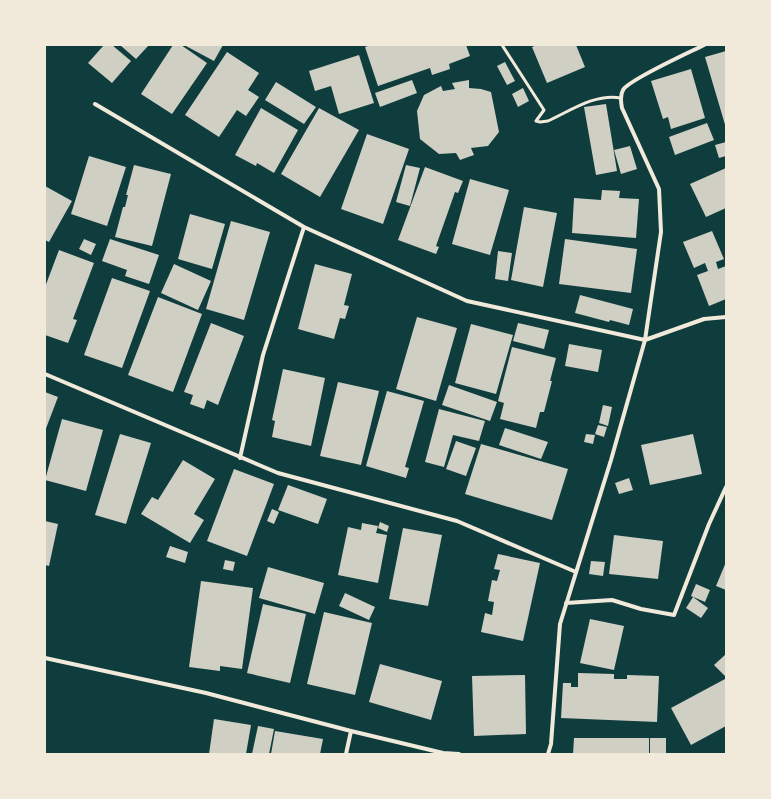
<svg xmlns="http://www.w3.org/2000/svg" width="771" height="799" font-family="Poppins,sans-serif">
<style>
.building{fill:#cfcfc3}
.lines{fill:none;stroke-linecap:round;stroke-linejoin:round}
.service{stroke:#f1e9da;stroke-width:3}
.minor{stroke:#f1e9da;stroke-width:4}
</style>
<rect width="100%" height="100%" fill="#0f3d3e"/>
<!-- building -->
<path class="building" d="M104,45H112L131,61L112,83L88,63Z
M120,45H149L136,59Z
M173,45H181L207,63L172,114L141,94Z
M184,45H223L214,61Z
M371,45H466L470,56L449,64L450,69L432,75L430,68L378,86L365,47Z
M537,45H576L585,67L547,83L532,47Z
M726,51V128L705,57Z
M227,52L259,73L248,90L259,97L246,116L237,110L219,137L185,115Z
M359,55L374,103L339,114L331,86L315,91L309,71Z
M505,62L515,81L507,85L497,66Z
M691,69L705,118L671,129L668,117L663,119L651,81Z
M412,80L417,93L380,107L375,93Z
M469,80V88L481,89L491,92L499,132L488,146L471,148L474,155L460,160L456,153L439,154L420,139L417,111L424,95L441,86L443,91L455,89L452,83Z
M276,82L316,107L304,124L265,100Z
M523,88L529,101L518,107L512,94Z
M606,104L617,171L596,175L584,107Z
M261,108L298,130L274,173L257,163L256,166L235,155Z
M319,108L359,130L320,197L281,174Z
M707,123L714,140L675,155L669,137Z
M367,134L409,149L383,224L341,209Z
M726,142V156L719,158L715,145Z
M630,146L637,169L621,174L614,150Z
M89,156L126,167L107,226L71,214Z
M134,165L171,174L152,246L115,237L123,207H125L128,195H126Z
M406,165L420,168L410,206L396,202Z
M425,167L463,181L458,193L455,192L436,246L439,247L436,254L398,240Z
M726,168V208L706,217L690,184Z
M470,179L509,190L490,255L452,244Z
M45,186L72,201L49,242L45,240Z
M602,190L620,191L619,198L639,199L636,238L572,233L574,198L601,200Z
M524,207L557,213L543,287L511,280Z
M190,214L225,224L212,269L178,259Z
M231,221L270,232L244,320L206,309Z
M712,231L724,259L716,262L718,269L726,266V299L709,306L697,275L708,271L705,263L694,268L683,242Z
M84,239L96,244L91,255L79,249Z
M110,239L159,255L149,284L125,276L127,270L102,261Z
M565,239L637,249L631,293L559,284Z
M59,250L94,263L73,319L77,320L68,343L45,335V287Z
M498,251L512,253L508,281L495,279Z
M174,264L211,281L198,310L161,293Z
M315,264L352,274L344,305L349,306L345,319L340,318L334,339L298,329Z
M112,278L150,291L122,368L84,355Z
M580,295L633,309L629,325L610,320L609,322L575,313Z
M158,297L202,314L173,392L128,375Z
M417,317L457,328L436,401L396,389Z
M211,323L244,336L218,405L207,400L204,409L190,404L193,395L184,392Z
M518,323L549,330L544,349L513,341Z
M471,324L513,335L496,394L455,383Z
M569,344L602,350L598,372L565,366Z
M512,347L556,358L550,381H552L544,412H540L536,428L500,419L504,403L498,401Z
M283,369L325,378L311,446L272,437L275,421L272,420Z
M338,382L379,391L361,465L320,456Z
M449,385L497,402L490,421L442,405Z
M387,391L424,401L405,467L409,468L406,478L366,466Z
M45,392L58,397L45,431Z
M603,405L612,407L608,426L599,423Z
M439,409L485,421L479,441L453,435L444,467L425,462Z
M62,419L103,430L86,491L45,480Z
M598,425L607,427L604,437L595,434Z
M505,428L548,442L541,459L499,445Z
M120,434L151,443L126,524L95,515Z
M586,434L595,435L593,444L584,442Z
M693,434L702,474L650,485L641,445Z
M456,441L476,448L466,476L446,469Z
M481,444L568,469L552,520L465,494Z
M183,460L215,479L194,514L204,520L190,543L141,514L152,497L158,500Z
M234,469L274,484L247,556L207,541Z
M629,478L633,490L619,494L615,483Z
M288,485L327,499L318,524L278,510Z
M272,509L279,512L274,524L267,521Z
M45,521L58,524L49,566L45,565Z
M380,522L389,526L387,532L378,528Z
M362,523L378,526L376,533L387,535L378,583L338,575L348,527L361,530Z
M403,528L442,535L428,606L389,599Z
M614,535L663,541L658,579L609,574Z
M170,546L188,552L185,563L166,557Z
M498,554L540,563L523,641L481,632L485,613L492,615L494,602L488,601L492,580L497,581L500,570L494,569Z
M225,560L235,562L233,571L223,569Z
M591,561L605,562L603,576L589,574Z
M726,562V590L716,586Z
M268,567L324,583L315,614L259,598Z
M201,581L253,588L242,669L220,666V671L189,667Z
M696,584L710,590L705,602L691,596Z
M345,593L375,607L369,620L339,606Z
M693,597L708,608L701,618L686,608Z
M263,604L306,614L290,683L247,673Z
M324,612L372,623L355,695L307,684Z
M590,619L624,626L614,670L580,663Z
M726,654V677L714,665Z
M380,664L442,681L431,720L369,702Z
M578,673L614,674V679H627V675L659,676L657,722L561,718L563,683H571V687H578Z
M525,675L526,734L474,736L472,676Z
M725,679L726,681V726L691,745L671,708Z
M214,719L251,725L246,754H209Z
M258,726L274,729L269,754H252Z
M275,731L323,739L320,754H271Z
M574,738H649V754H573Z
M650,738H666V754H650Z"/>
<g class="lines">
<!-- service -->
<path class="service" d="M502,45L544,110L536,121L540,122L548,121C570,111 595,93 621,98"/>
<!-- minor -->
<path class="minor" d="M95,104L304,227L467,301L645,340L704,319L726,317
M45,374L278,473L457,521L576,572
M240,458L263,355L304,227
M566,603L612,600L641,609L674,615L709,524L726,487
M45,658L206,693L351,731L443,753L459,754
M346,754L351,731
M548,754L551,744L560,624L611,460L645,340L661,232L659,189L622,108C621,103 620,95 623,90C628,80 690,52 704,45"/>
</g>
<!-- border -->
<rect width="771" height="799" fill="none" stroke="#f1e9da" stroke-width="92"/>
</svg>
